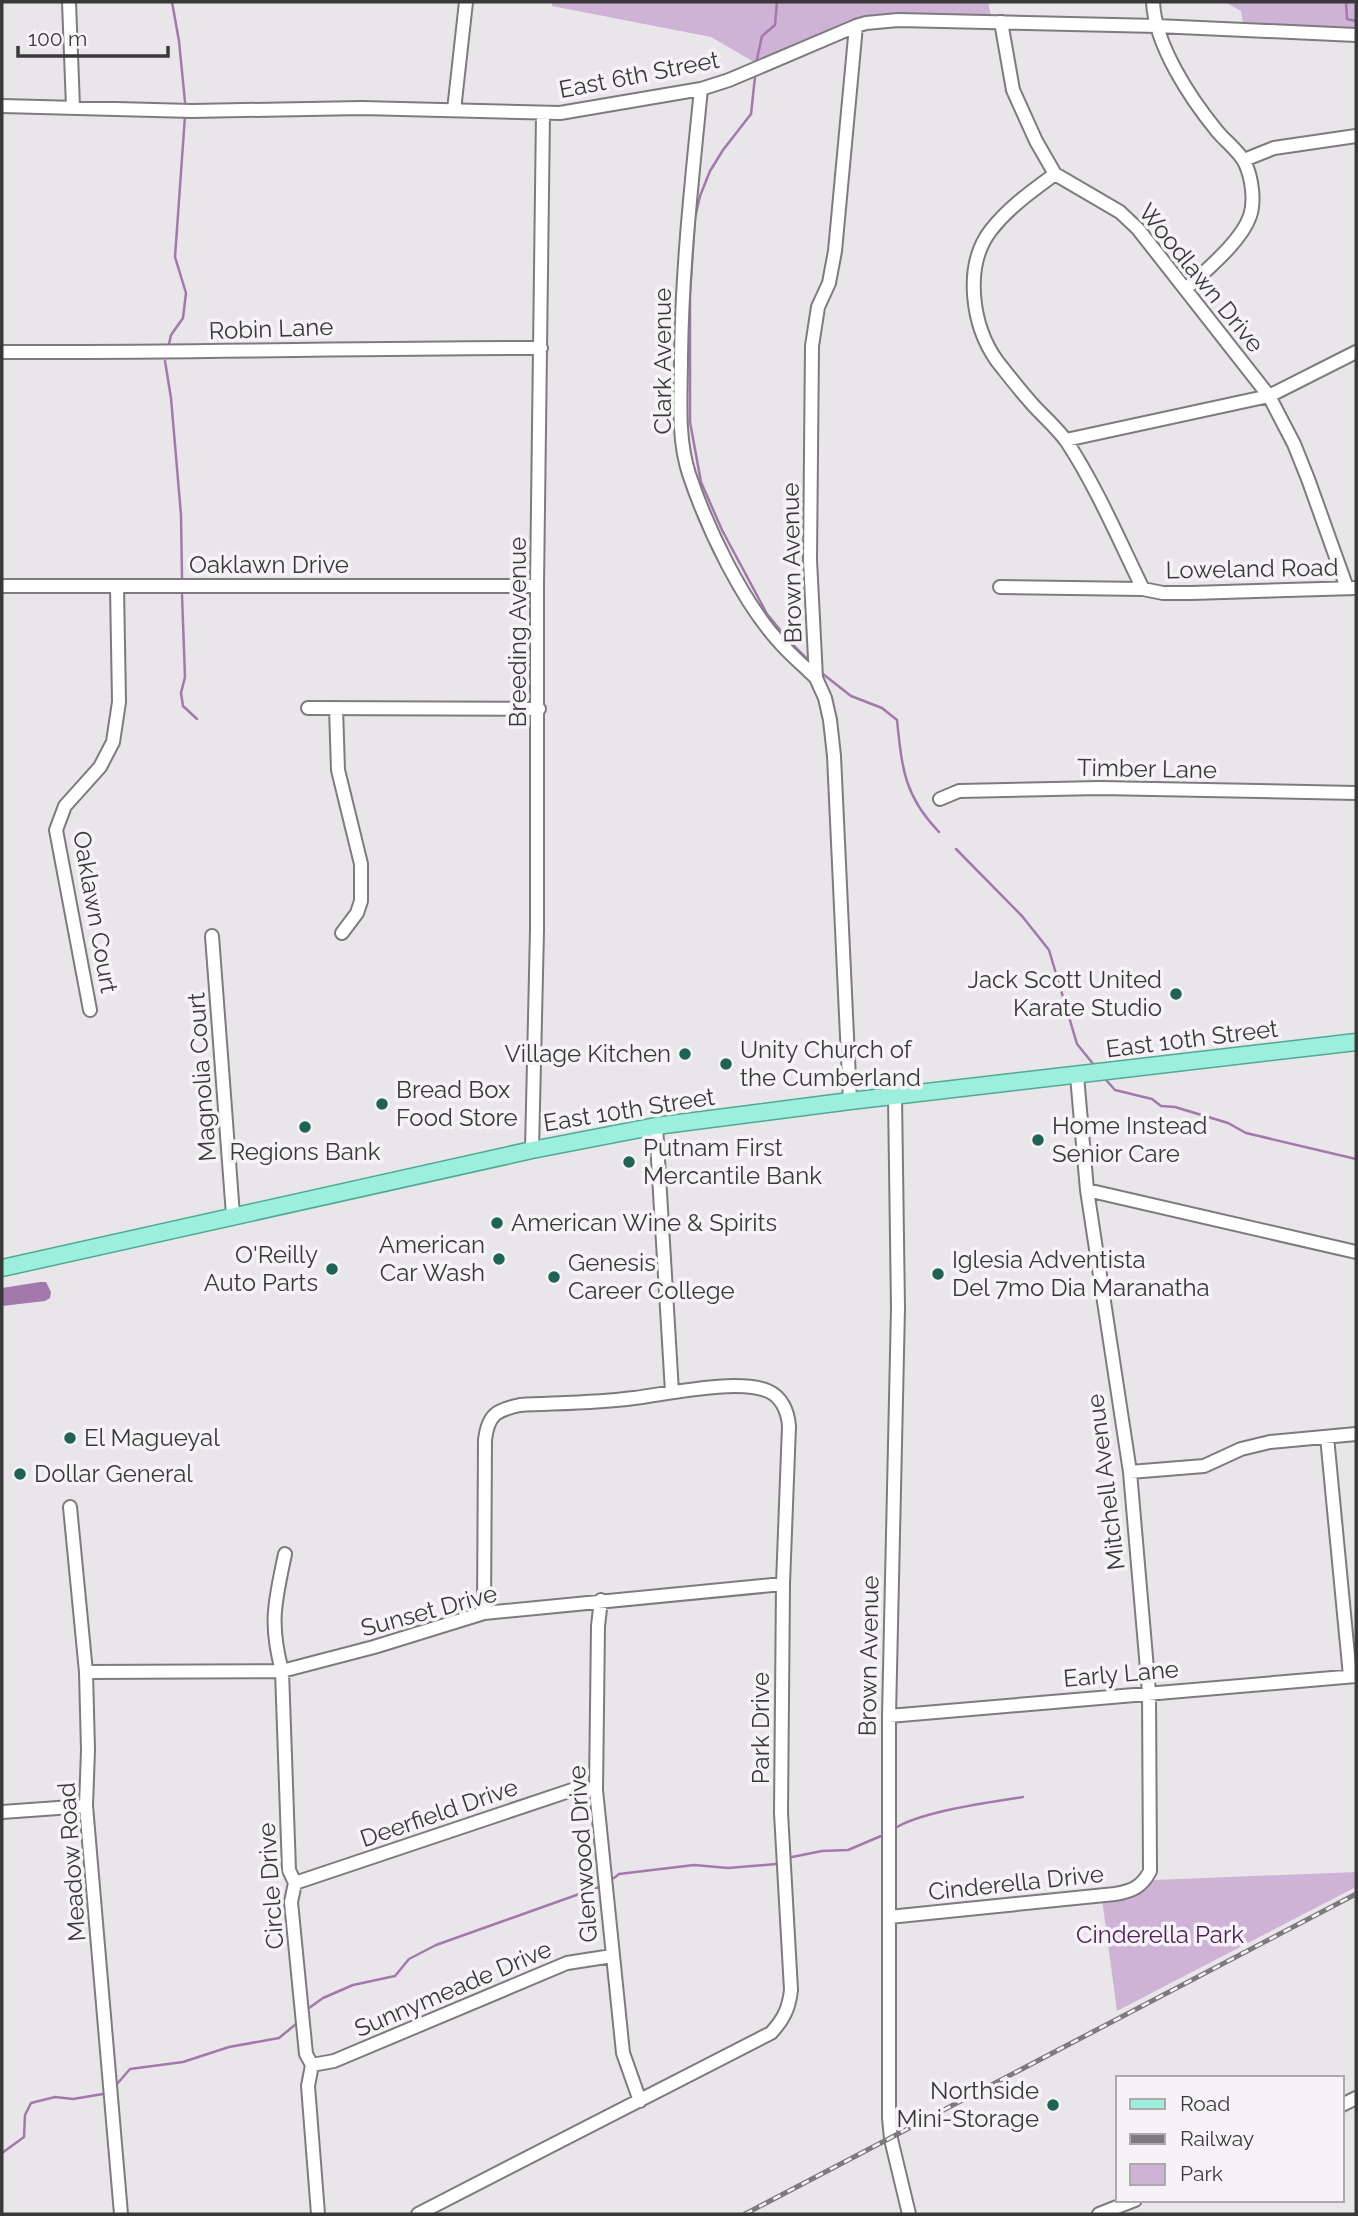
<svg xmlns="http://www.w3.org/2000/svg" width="1358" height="2216" font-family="Raleway,sans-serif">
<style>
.green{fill:#cfb3d6}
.water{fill:#a378ac}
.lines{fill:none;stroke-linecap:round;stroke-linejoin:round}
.stream{stroke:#a378ac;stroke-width:2.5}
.minor-casing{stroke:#7e7b7e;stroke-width:16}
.major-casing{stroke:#4fa995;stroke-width:19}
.minor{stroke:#fff;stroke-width:12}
.major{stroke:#9defdd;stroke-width:16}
.rail-casing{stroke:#7c7a7d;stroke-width:5}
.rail{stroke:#f6f3f7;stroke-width:2.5;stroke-dasharray:8;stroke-linecap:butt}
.poi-dot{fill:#1f6355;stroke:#f6f3f7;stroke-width:2.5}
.labels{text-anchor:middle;stroke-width:7;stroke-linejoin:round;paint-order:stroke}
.street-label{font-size:24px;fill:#3a393a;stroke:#f6f3f7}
.poi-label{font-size:24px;fill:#3a393a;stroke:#f6f3f7;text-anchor:start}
.park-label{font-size:24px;fill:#521b5d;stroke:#f6f3f7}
</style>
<rect width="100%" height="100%" fill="#e9e6ea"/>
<!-- green -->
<path class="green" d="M552,2H988L991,16L849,23L754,62L711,37L552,6Z
M1225,2H1356V29L1243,23L1241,11Z
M1356,1872V1887L1117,2011L1102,1899C1121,1897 1142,1897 1154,1880Z"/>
<!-- water -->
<path class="water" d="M40,1282H46L51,1292L50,1298L45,1301L2,1306V1288Z"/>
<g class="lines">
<!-- stream -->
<path class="stream" d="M172,2L179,41L185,102
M1346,2L1347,19L1356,21
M757,59L762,36L775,25L777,2
M755,77L751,114L723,150L710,171L700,196L695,218L690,294V422L701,482L722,530L767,614L790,642L807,659
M169,344L171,335L183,318L186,293L175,257L185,116
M165,361L171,398L181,515L182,578
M182,595L185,677L181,693L183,706L197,719
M823,674L851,696L882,708L897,720C902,768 904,796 939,832
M956,849L1022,916L1049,950L1077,1044L1094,1065
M1107,1081L1115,1090L1152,1099L1161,1106L1175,1107L1228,1123L1246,1133L1356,1159
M897,1827C925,1811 990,1802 1023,1797
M792,1857L822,1851L848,1850L881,1836
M614,1878L619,1874L694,1865L728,1868L776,1864
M309,2008L323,1998L353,1985L395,1976L409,1959L436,1945L599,1887
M117,2084L130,2069L183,2062L229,2047L279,2038L296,2024
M2,2153L24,2137L25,2115L31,2103L55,2097L73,2099L103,2094"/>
<defs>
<path id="minor" d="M69,2L73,107
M1153,2C1155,45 1190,98 1217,131C1225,141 1239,151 1245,163C1252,178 1255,201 1250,216C1241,242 1206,270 1186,289
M1001,22L1013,90L1036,141L1055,174L1120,212L1138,229L1269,396L1294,444L1308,479L1347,588
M701,89C692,179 682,268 681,358C681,396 677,437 689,474C707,528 743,604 782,645C793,657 805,667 816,678
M2,106L192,111L362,108L560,113L701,89L729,80L856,26L866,23L898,20L1157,26L1356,35
M454,110L466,2
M1244,160L1274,148L1356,136
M1055,174C1032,191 1009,207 991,230C963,266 972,326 997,361C1009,376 1021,392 1034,406C1045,418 1058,429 1067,442C1097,488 1119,540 1143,589
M2,352C182,353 361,348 541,348
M1066,440L1269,396L1356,352
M2,586H537
M1000,587L1143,589L1163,593H1191L1356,588
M308,708L539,709
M336,708L338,770L361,864V901L357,913L342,933
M940,799L959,791L1100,788L1356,793
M212,936L233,1215
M90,1010L56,830L65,806L100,767L113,742L119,702L117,587
M895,1096L898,1308L889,1716V2118L891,2139L909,2214
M850,1101L834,756L830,720L825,698L816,678L810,560L812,346L818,307L829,283L835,251L856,26
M656,1126L672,1392
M532,1150L537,930V586L543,113
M1087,1190L1356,1252
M1327,1437L1350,1676
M1130,1472L1204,1466L1241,1449L1270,1442L1356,1434
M70,1507L86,1672L88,1750L86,1806L121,2214
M285,1554C275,1602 269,1622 282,1671L289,1870L295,1883L291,1902L306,2054L312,2065L308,2086L318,2214
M601,1600L598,1626L596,1790L623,2053L640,2101
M86,1672L282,1671L374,1647L484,1613L783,1584
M889,1716L1356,1676
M2,1812L86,1806
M295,1883L578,1788L596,1790
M889,1917L1115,1894C1132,1891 1142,1887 1150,1871L1149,1692L1130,1472L1087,1190L1077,1076
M312,2065L334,2061L567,1963L612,1956
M1342,2105L1356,2098
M418,2214L771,2033C783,2020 789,2009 791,1990L781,1813L783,1584L789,1426C788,1412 782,1397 768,1391C738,1378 667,1394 634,1398C596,1403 558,1403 520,1405C497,1410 488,1414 485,1440L484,1613
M1099,2214L1135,2200"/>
<path id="major" d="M2,1268L532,1150L656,1126L850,1101L1356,1042"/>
</defs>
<!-- minor casing -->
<use href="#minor" class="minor-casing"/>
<!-- major casing -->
<use href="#major" class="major-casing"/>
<!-- minor -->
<use href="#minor" class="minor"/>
<!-- major -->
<use href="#major" class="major"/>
<defs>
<path id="rail" d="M745,2214L1356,1894"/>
</defs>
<!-- rail casing -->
<use href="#rail" class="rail-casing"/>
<!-- rail -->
<use href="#rail" class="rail"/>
</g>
<!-- markers -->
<g class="poi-dot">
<circle cx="1176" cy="994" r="7"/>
<circle cx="685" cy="1054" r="7"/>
<circle cx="726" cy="1064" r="7"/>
<circle cx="382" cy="1104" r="7"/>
<circle cx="305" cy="1127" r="7"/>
<circle cx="1038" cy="1140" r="7"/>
<circle cx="629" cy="1162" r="7"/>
<circle cx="497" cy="1223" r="7"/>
<circle cx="499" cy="1259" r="7"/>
<circle cx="332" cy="1269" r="7"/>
<circle cx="938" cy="1274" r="7"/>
<circle cx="554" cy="1277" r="7"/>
<circle cx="70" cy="1438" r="7"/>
<circle cx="20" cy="1474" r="7"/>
<circle cx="1053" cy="2105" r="7"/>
</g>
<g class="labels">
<!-- street labels -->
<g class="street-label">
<text transform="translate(639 75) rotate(-11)" y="8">East 6th Street</text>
<text transform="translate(1201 278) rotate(51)" y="8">Woodlawn Drive</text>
<text transform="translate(271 329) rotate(-2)" y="8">Robin Lane</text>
<text transform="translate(663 361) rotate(-90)" y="8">Clark Avenue</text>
<text transform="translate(792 563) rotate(-91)" y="8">Brown Avenue</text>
<text x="269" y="573">Oaklawn Drive</text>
<text transform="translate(1252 569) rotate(-1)" y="8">Loweland Road</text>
<text transform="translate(518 632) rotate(-90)" y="8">Breeding Avenue</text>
<text transform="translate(1147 769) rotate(1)" y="8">Timber Lane</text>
<text transform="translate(95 912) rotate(80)" y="8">Oaklawn Court</text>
<text transform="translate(1192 1039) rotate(-7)" y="8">East 10th Street</text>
<text transform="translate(202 1077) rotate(-94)" y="8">Magnolia Court</text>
<text transform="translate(629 1110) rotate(-9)" y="8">East 10th Street</text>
<text transform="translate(1106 1482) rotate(-97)" y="8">Mitchell Avenue</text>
<text transform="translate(429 1611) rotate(-15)" y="8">Sunset Drive</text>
<text transform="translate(869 1656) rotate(-89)" y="8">Brown Avenue</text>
<text transform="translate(1121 1674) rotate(-5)" y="8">Early Lane</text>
<text transform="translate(761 1728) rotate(-90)" y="8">Park Drive</text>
<text transform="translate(439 1813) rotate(-19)" y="8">Deerfield Drive</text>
<text transform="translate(583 1854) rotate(-94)" y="8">Glenwood Drive</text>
<text transform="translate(72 1862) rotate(-94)" y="8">Meadow Road</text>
<text transform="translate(1016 1883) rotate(-6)" y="8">Cinderella Drive</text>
<text transform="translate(271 1886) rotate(-94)" y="8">Circle Drive</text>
<text transform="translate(453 1989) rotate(-23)" y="8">Sunnymeade Drive</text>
</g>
<!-- poi labels -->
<g class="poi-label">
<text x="1162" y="988" text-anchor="end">Jack Scott United<tspan x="1162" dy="28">Karate Studio</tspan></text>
<text x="740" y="1058">Unity Church of<tspan x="740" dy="28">the Cumberland</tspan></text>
<text x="671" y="1062" text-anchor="end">Village Kitchen</text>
<text x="396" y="1098">Bread Box<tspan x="396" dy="28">Food Store</tspan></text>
<text x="1052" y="1134">Home Instead<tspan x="1052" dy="28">Senior Care</tspan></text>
<text x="643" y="1156">Putnam First<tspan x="643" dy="28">Mercantile Bank</tspan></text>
<text x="305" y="1160" text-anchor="middle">Regions Bank</text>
<text x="511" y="1231">American Wine &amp; Spirits</text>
<text x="485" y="1253" text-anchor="end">American<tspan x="485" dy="28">Car Wash</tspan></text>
<text x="318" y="1263" text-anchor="end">O'Reilly<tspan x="318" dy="28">Auto Parts</tspan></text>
<text x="952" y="1268">Iglesia Adventista<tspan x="952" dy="28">Del 7mo Dia Maranatha</tspan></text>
<text x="568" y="1271">Genesis<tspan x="568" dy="28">Career College</tspan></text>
<text x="84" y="1446">El Magueyal</text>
<text x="34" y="1482">Dollar General</text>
<text x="1039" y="2099" text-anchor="end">Northside<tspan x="1039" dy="28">Mini-Storage</tspan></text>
</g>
<!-- park labels -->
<g class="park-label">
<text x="1160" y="1943">Cinderella Park</text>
</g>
</g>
<!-- border -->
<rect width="1358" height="2216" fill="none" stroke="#3a393a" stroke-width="7"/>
<!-- legend -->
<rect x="1116" y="2076" width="228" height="126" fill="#f6f3f7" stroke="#aba9ab" stroke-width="2"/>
<rect x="1130" y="2099" width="35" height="10" fill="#9defdd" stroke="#aba9ab" stroke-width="2"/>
<text x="1180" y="2111" font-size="21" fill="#3a393a">Road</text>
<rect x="1130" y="2134" width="35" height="10" fill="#7c7a7d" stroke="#aba9ab" stroke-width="2"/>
<text x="1180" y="2146" font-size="21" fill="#3a393a">Railway</text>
<rect x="1130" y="2164" width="35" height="21" fill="#cfb3d6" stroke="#aba9ab" stroke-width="2"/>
<text x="1180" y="2181" font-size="21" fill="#3a393a">Park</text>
<!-- scale -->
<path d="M18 46v10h150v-10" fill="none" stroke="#3a393a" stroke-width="3.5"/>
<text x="28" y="46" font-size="21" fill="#3a393a" stroke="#f6f3f7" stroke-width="5" paint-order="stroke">100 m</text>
</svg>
